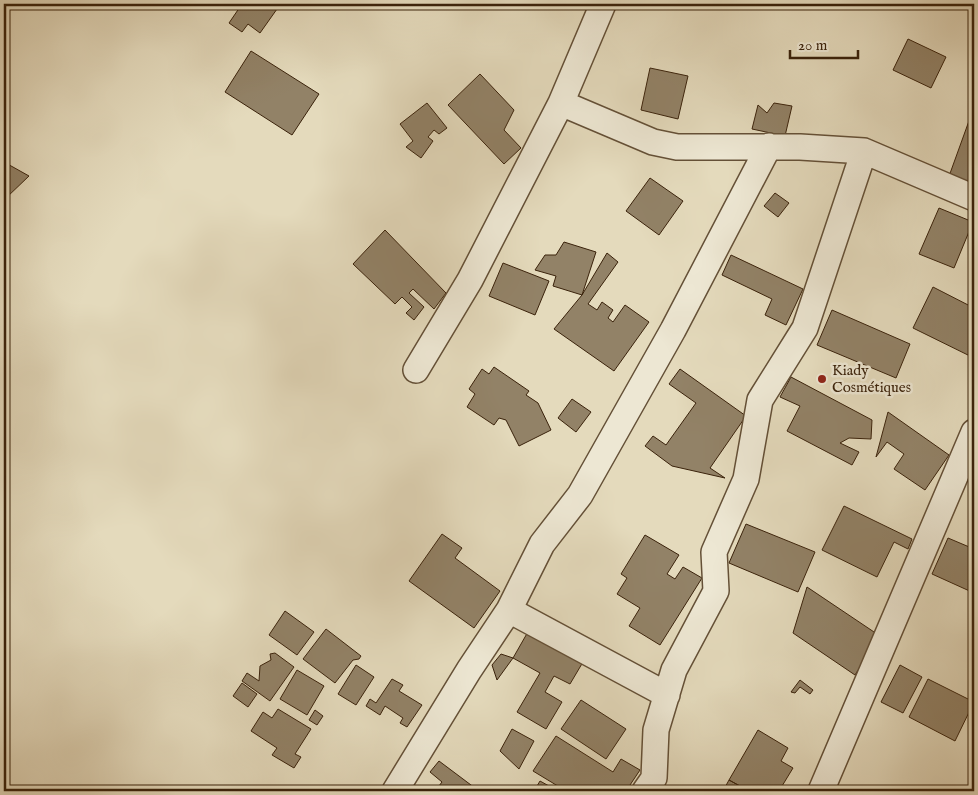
<svg xmlns="http://www.w3.org/2000/svg" width="978" height="795" font-family="'IM FELL English',serif">
<style>
.building{fill:#928267;stroke:#3a220b}
.lines{fill:none;stroke-linecap:round;stroke-linejoin:round}
.minor-casing{stroke:#645037;stroke-width:28}
.minor{stroke:#ede7d3;stroke-width:25}
.poi-dot{fill:#8f2418;stroke:#ede7d3;stroke-width:2}
.labels{text-anchor:middle;stroke-width:5;stroke-linejoin:round;paint-order:stroke}
.poi-label{font-size:15px;fill:#3a220b;stroke:#ede7d3;text-anchor:start}
</style>
<rect width="100%" height="100%" fill="#e4dabc"/>
<filter id="stains"><feTurbulence type="fractalNoise" baseFrequency=".004" numOctaves="4"/><feColorMatrix values="0 0 0 0 .2 0 0 0 0 .09 0 0 0 0 .02 0 0 0 .5 -.17"/></filter>
<radialGradient id="worn" r=".72"><stop offset=".6" stop-color="#630" stop-opacity="0"/><stop offset="1" stop-color="#630" stop-opacity=".3"/></radialGradient>
<!-- building -->
<path class="building" d="M242,4H270L277,9L260,33L248,24L242,32L229,23Z
M908,39L946,57L931,88L893,70Z
M251,51L319,94L292,135L225,92Z
M650,68L688,76L678,119L641,110Z
M480,74L514,110L504,130L521,148L504,164L448,105Z
M427,103L447,128L439,134L434,130L428,137L433,141L421,158L406,147L413,141L400,124Z
M774,103L792,106L785,136L752,129L758,105L767,113Z
M974,107V188L948,179Z
M4,162L29,176L6,198L4,197Z
M650,178L683,201L659,235L626,211Z
M775,193L789,203L778,217L764,206Z
M939,208L973,222L954,268L919,254Z
M4,224L8,229L4,237Z
M385,230L446,293L434,309L413,289L409,293L424,307L414,320L406,313L412,307L402,297L395,304L353,264Z
M564,242L596,252L582,295L553,286L556,276L535,270L545,255H556Z
M607,253L618,262L588,304L597,310L602,302L613,310L608,318L613,322L625,305L649,322L614,371L554,329L582,295Z
M731,255L803,289L786,325L765,315L772,299L722,275Z
M503,263L549,281L535,315L489,296Z
M933,287L974,308V358L913,328Z
M832,310L910,344L896,378L817,345Z
M494,367L529,391L526,395L538,403L551,430L519,446L506,420L499,418L494,425L467,407L475,394L469,389L482,369L489,374Z
M680,369L746,416L710,468L725,478L672,466L645,446L653,436L666,445L696,403L669,384Z
M791,377L872,420L871,439L849,438L840,443L859,452L852,465L787,431L800,406L780,397Z
M572,399L591,412L576,432L558,418Z
M888,412L949,455L925,490L894,469L904,454L887,442L876,457Z
M844,506L912,539L908,549L894,542L877,577L822,550Z
M746,524L815,552L798,592L729,563Z
M442,534L462,548L455,558L500,591L474,628L409,581Z
M645,535L679,555L667,574L675,579L683,567L702,578L660,645L629,626L640,608L617,594L627,578L621,574Z
M948,538L974,549V593L932,574Z
M807,587L880,636L855,675L793,633Z
M285,611L314,632L297,655L269,635Z
M326,629L361,656L359,659L353,660L335,683L303,659Z
M529,630L583,662L570,684L554,676L545,692L562,702L546,729L517,712L540,673L513,658Z
M275,653L294,667L270,701L242,681L247,673L259,681L260,666L271,660L270,654Z
M501,654L513,658L497,680L492,665Z
M356,665L374,677L356,705L338,694Z
M900,665L922,677L903,713L881,702Z
M297,670L324,686L307,715L280,699Z
M392,679L403,685L399,691L422,705L407,727L400,723L403,718L385,706L380,715L366,706L370,699L376,703Z
M928,679L974,702L955,741L909,717Z
M800,680L813,690L810,694L800,687L795,693L791,692Z
M242,683L257,694L248,707L233,696Z
M581,700L626,729L606,759L561,729Z
M278,709L311,729L295,754L301,757L294,768L272,755L277,748L251,731L263,712L272,718Z
M315,710L323,716L317,725L309,720Z
M512,729L534,741L519,769L500,751Z
M758,730L788,748L781,761L793,768L779,791H749L729,780Z
M556,736L613,772L621,759L640,770L626,791H566L533,771Z
M439,761L479,791H435L442,782L430,772Z
M729,780L749,791H723Z
M540,781L558,791H534Z"/>
<g class="lines">
<defs>
<path id="minor" d="M561,103L653,142L677,147H800L864,151L974,198
M416,370L470,280L561,103L603,4
M509,610L667,695
M395,791L469,670L509,610L542,544L580,495L673,330L769,146
M645,791L654,778L656,730L674,670L716,591L714,552L746,479L760,400L805,328L864,151
M821,791L974,432"/>
</defs>
<!-- minor casing -->
<use href="#minor" class="minor-casing"/>
<!-- minor -->
<use href="#minor" class="minor"/>
</g>
<!-- markers -->
<circle class="poi-dot" cx="822" cy="379" r="5"/>
<g class="labels">
<!-- poi labels -->
<g class="poi-label">
<text x="832" y="375">Kiady<tspan x="832" dy="17">Cosmétiques</tspan></text>
</g>
</g>
<!-- margin -->
<rect width="978" height="795" fill="none" stroke="#e4dabc" stroke-width="20"/>
<rect x="5" y="5" width="968" height="785" fill="none" stroke="#3a220b" stroke-width="2.5"/>
<rect x="10" y="10" width="958" height="775" fill="none" stroke="#3a220b"/>
<!-- scale -->
<path d="M790 50v8h68v-8" fill="none" stroke="#3a220b" stroke-width="2.5"/>
<text x="798" y="50" font-size="15" fill="#3a220b" stroke="#ede7d3" stroke-width="4" paint-order="stroke">20 m</text>
<rect width="100%" height="100%" filter="url(#stains)"/>
<rect width="100%" height="100%" fill="url(#worn)"/>
</svg>
